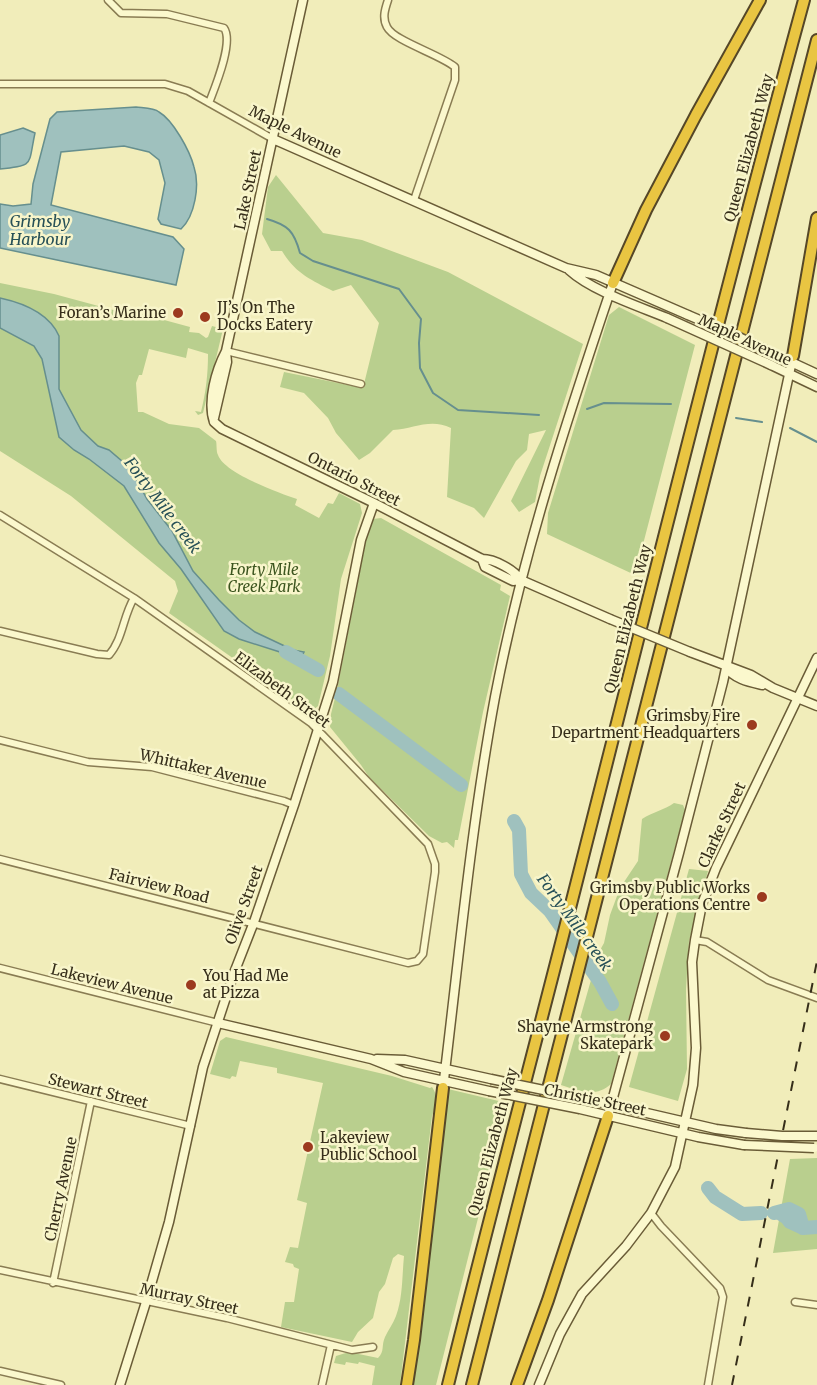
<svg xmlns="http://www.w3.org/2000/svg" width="817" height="1385" font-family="Merriweather,serif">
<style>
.green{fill:#b9cf8e}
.water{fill:#9fc1be;stroke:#668f8e;stroke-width:1.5}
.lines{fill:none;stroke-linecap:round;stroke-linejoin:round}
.stream{stroke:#668f8e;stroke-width:2}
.river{stroke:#9fc1be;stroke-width:14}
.street-casing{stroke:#897c53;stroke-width:9}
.secondary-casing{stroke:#6a5c37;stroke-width:11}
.highway-casing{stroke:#554728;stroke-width:14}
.street{stroke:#fbf8cd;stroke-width:6}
.secondary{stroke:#fbf8cd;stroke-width:8}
.highway{stroke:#e9c542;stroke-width:10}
.rail{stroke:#362e1a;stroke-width:2;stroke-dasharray:10 10;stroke-linecap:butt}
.secondary-bridge-casing{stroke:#6a5c37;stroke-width:11;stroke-linecap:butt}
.secondary-bridge{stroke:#fbf8cd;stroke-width:8}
.poi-dot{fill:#9c3a1f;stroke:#f8f5ca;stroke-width:2}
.labels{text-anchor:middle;stroke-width:5;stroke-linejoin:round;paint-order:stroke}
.street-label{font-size:15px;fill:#362e1a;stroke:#f8f5ca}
.poi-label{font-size:15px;fill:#362e1a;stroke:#f8f5ca;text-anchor:end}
.park-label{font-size:15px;font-style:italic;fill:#3b541e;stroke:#f8f5ca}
.water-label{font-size:16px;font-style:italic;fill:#275057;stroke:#f8f5ca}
</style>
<rect width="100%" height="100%" fill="#f1edba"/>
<!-- green -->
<path class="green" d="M276,175L323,233L362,240L448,272L583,344L540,476L535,502L519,512L511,501L546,430L529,434L527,450L516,461L484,518L474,508L447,497L451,428C430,418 414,429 393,430L370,453L359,460L336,433L328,418L304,393L280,387L284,372L363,388L379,323L351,285L333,291C311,280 295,273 282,251H271L262,234L268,187Z
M0,283L54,294L117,311H131L190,327L189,332L199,333L206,338L208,337L212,326L223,329L203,413L198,415L195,411L201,412C206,392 208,374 208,354L188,348L186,358L149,349L142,375H139L136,383L138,412H143L169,424L199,428L216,441C217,445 216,451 218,455C224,473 279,493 297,499L295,505L319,518L328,503L333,504L339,493L360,504L362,513L341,579L330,656L318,706L312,711L305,709L169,613L178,591L175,581L71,496L0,451Z
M619,307L695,345L635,575L547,534L548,513L609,315Z
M381,518L501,585L500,590L510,596L483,712L458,840H455L454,848L447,842L442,843L429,836L369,777L361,765L330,727L331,714L337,690L367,535L373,519Z
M674,803L683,805L685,810L611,1084C596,1098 579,1091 561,1085L599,952L604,943L610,915L620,888L638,861L642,819C653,812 664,810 674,803Z
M689,869L708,871L689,941L686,989L687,1069L678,1101L629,1087Z
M226,1037L392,1076L430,1088L432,1087C439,1097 436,1105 432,1116L400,1385H372L375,1366L359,1362L358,1364L346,1362L345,1365L334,1363L336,1356L349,1352L378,1358C385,1351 381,1346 385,1337C388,1330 393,1324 396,1316C403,1297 402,1276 404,1256L398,1254L393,1258L385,1284L379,1292L373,1318L358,1332L352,1342L281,1327L285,1302H294L299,1269L294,1267L293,1264L285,1262L290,1247L298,1248L307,1203L297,1200L323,1083L277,1073V1068L240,1061L236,1077L232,1076L230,1079L210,1074L220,1041Z
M448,1089L507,1103L436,1385H412Z
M817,1158V1249L773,1253L790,1159Z"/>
<!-- water -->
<path class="water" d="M136,107C143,108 154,108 159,112C173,120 190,151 194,167C200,185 195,216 181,229L161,224L158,219L165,183L159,160L149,152L124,146L61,152L51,205L173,237L184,249L176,285L0,248V204L13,206L31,204L33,184L50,119L57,112Z
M23,128L35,133C28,165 35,166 0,169V135Z
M0,298C23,303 49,313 59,336V389L81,430L98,446L109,450L130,468L147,499L172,531L193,571L219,600L239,620L255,632L293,650L304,652L298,664L294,663L286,654L239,639L224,631L181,569L159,543L124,486L89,459L74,450L59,437L42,359L34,346L0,328Z"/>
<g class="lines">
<!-- stream -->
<path class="stream" d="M267,219C288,225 294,231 300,253L313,261L399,289L421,319L419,343L420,368L433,393L458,410L539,415
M587,409L604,403L671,404
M736,418L762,422
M790,428L817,442"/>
<!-- river -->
<path class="river" d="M286,652L318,670
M339,694L461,785
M514,821L519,830L521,874L531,893L550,911L600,982L612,1004
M708,1188L715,1197L742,1214L761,1213
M778,1212L787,1218L790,1222L803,1228
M774,1213L789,1209L799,1214L803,1228L817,1227"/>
<defs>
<path id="street" d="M108,0L121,13L167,14L224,28C234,42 215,87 209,103
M388,0C385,9 382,18 387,27C394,41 439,54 455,67V80L414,200
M0,84H165L188,91L273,139
M226,351L361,384
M0,515L134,598L311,723L428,844L435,864V872L423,954L417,961L408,963L0,859
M0,631L97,654L109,655C123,639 123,616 134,598
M0,740L88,762L152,767L284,801L294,805
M695,940L707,942L768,980L817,998
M0,968L218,1023
M0,1079L191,1126
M651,1213L661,1226L720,1288L723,1297L708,1385
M0,1270L227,1318L352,1350L373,1347
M53,1283L91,1101
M795,1302L817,1305
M0,1371L61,1385
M322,1385L331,1345"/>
<path id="secondary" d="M273,139L566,268L596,275L688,315
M569,270C592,291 638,306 667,318
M776,355L817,374
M771,365L817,387
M214,418L227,362L226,352
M214,422C207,401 216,370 226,351L303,0
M214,422L222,429L374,503L482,559C495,559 514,570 521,580
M482,559L485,567L513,581L521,580L610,619
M690,652L751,675L773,688L817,706
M726,667C734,679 749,682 762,685
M218,1023L371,1059L404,1072L489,1091
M377,1059L405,1060L491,1079
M443,1088C459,957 471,827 495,697C522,556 567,419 613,283
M582,1098L716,1129L746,1133
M580,1109L698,1137L744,1145
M608,1116L679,853L723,682L793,356
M120,1385L146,1302L169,1222L203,1067L234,973L254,922L294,805L333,682L361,540L374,503
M539,1385L560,1334L582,1294L626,1246L651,1213L675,1167L693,1085L696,1048L692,962L695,940L702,904L716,868L817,658"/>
<path id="highway" d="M613,283L646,210L696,115L760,0
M793,356L817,218
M407,1385L414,1340L443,1088
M448,1385C492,1206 540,1028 585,849C657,566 727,282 804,0
M472,1385L817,40
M517,1385L548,1300L608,1116"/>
</defs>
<!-- street casing -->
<use href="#street" class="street-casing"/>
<!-- secondary casing -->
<use href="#secondary" class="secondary-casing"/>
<!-- highway casing -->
<use href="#highway" class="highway-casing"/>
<!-- street -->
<use href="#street" class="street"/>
<!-- secondary -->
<use href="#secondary" class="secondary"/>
<!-- highway -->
<use href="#highway" class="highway"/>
<!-- rail -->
<path class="rail" d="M732,1385L817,961"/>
<defs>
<path id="secondary-bridge" d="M688,315L737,336L776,355
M667,318L771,365
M610,619L690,652
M491,1079L582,1098
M489,1091L580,1109
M746,1133L782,1136H817
M744,1145L814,1148"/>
</defs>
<!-- secondary-bridge casing -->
<use href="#secondary-bridge" class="secondary-bridge-casing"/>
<!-- secondary-bridge -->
<use href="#secondary-bridge" class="secondary-bridge"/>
</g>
<!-- markers -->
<g class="poi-dot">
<circle cx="178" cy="313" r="6"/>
<circle cx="205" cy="317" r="6"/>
<circle cx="752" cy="725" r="6"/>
<circle cx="762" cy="897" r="6"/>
<circle cx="191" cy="985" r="6"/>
<circle cx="665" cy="1036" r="6"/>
<circle cx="308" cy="1147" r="6"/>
</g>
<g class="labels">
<!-- street labels -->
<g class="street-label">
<text transform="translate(295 132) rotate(26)" y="5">Maple Avenue</text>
<text transform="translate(749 148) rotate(-75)" y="5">Queen Elizabeth Way</text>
<text transform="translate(248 190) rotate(-78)" y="5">Lake Street</text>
<text transform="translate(745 340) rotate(25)" y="5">Maple Avenue</text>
<text transform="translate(354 479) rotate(27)" y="5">Ontario Street</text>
<text transform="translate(628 619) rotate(-76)" y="5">Queen Elizabeth Way</text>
<text transform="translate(282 690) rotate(37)" y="5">Elizabeth Street</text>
<text transform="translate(203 769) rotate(13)" y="5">Whittaker Avenue</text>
<text transform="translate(722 825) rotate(-65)" y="5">Clarke Street</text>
<text transform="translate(159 886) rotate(14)" y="5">Fairview Road</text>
<text transform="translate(244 905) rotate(-70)" y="5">Olive Street</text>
<text transform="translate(112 984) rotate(14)" y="5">Lakeview Avenue</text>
<text transform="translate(98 1091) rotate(14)" y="5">Stewart Street</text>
<text transform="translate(595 1100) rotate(12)" y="5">Christie Street</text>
<text transform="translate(493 1142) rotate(-75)" y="5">Queen Elizabeth Way</text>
<text transform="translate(61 1189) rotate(-78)" y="5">Cherry Avenue</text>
<text transform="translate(189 1299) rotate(12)" y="5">Murray Street</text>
</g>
<!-- poi labels -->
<g class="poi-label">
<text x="217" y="313" text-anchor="start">JJ’s On The<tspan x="217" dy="17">Docks Eatery</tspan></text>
<text x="166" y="318">Foran’s Marine</text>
<text x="740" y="721">Grimsby Fire<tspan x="740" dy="17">Department Headquarters</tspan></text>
<text x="750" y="893">Grimsby Public Works<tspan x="750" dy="17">Operations Centre</tspan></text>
<text x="203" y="981" text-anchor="start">You Had Me<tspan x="203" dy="17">at Pizza</tspan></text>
<text x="653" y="1032">Shayne Armstrong<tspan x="653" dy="17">Skatepark</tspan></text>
<text x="320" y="1143" text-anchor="start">Lakeview<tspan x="320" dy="17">Public School</tspan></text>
</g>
<!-- park labels -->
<g class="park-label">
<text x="264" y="575">Forty Mile<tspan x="264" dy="17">Creek Park</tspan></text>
</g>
<!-- water labels -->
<g class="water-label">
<text x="40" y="227">Grimsby<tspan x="40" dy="18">Harbour</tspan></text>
<text transform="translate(163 505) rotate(53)" y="6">Forty Mile creek</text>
<text transform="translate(575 922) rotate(54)" y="6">Forty Mile creek</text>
</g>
</g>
</svg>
